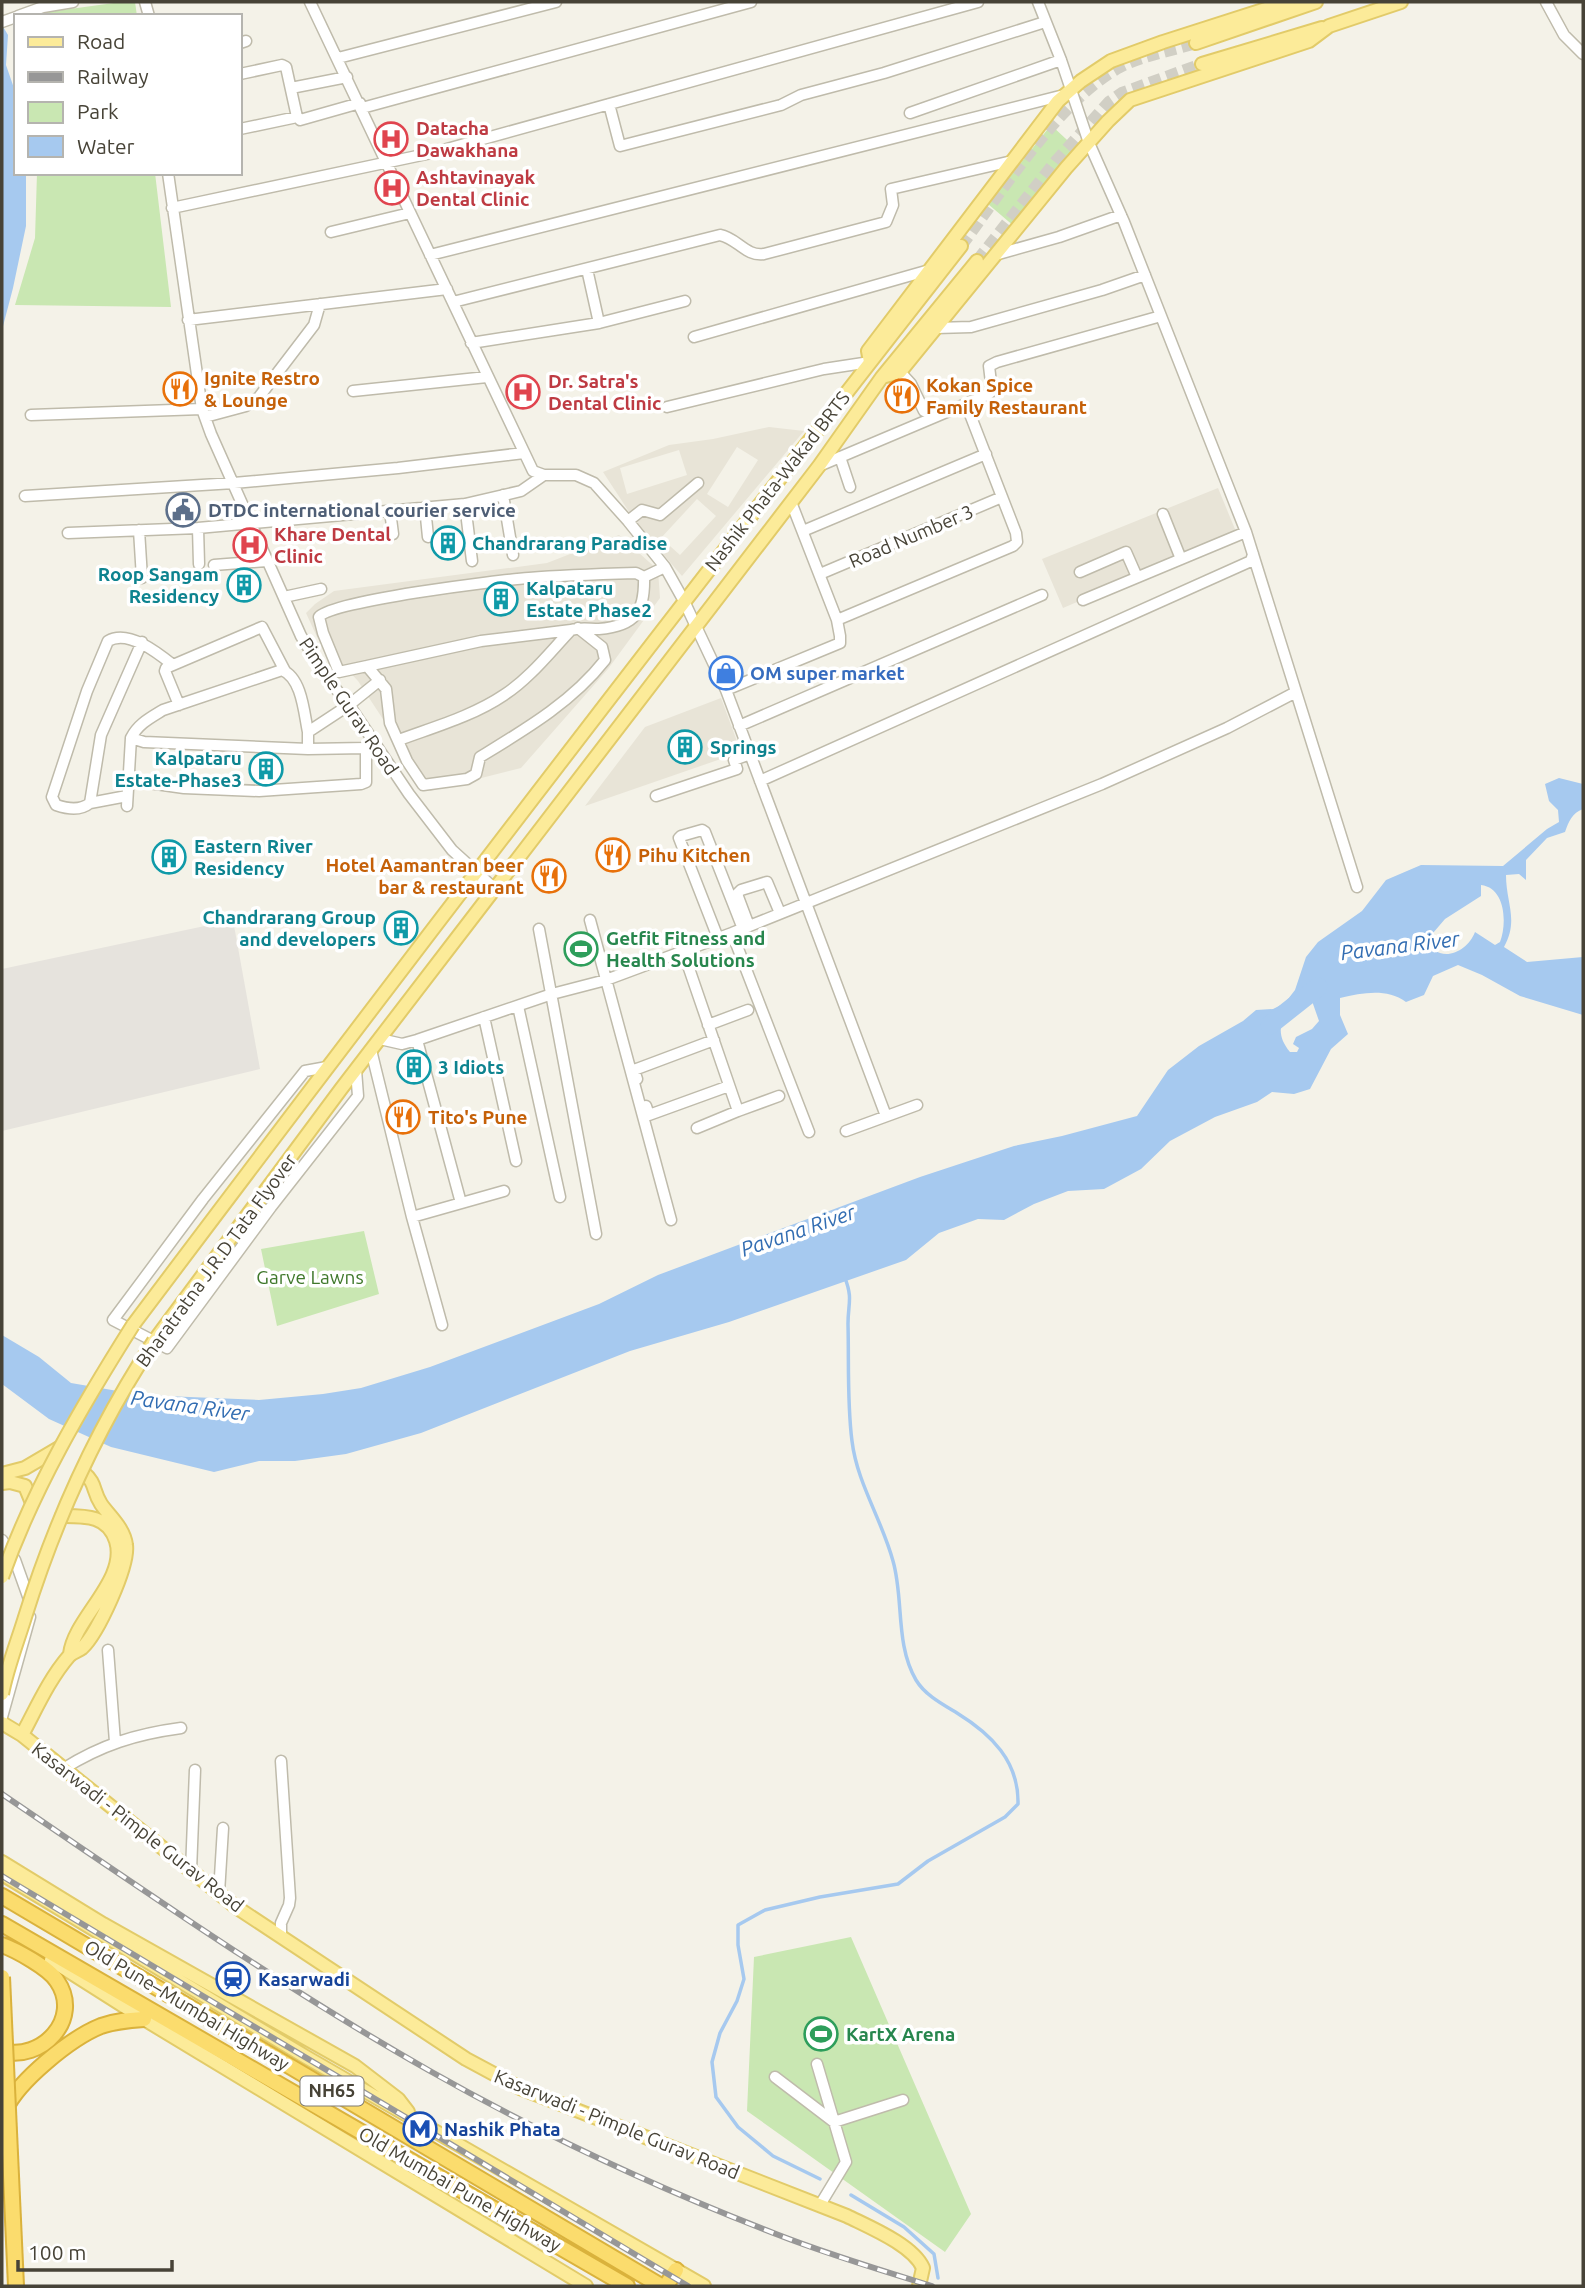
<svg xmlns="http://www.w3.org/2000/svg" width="1585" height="2288" font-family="Ubuntu,sans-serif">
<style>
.residential{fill:#e8e4d7;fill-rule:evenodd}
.industrial{fill:#e6e3dd}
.green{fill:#c9e7b2}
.water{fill:#a6c9ef;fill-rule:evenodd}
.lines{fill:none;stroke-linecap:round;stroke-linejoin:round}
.stream{stroke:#a6c9ef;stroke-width:3.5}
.river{stroke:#a6c9ef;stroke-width:19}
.major-tunnel{stroke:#d1cfc5;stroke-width:12;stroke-dasharray:12 6;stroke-linecap:butt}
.minor-casing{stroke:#bfbbab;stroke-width:13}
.major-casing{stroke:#e2cb69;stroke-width:16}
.highway-casing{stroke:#dab23c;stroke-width:18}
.minor{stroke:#fff;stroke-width:10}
.major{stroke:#fceb99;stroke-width:12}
.highway{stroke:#fbdc6d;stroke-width:14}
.rail-casing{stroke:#979797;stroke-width:6}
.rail{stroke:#fff;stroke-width:3.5;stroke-dasharray:10;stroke-linecap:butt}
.major-bridge-casing{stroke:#e2cb69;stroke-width:16;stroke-linecap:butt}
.highway-bridge-casing{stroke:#dab23c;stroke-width:18;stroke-linecap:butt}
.major-bridge{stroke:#fceb99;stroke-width:12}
.highway-bridge{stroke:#fbdc6d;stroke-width:14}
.labels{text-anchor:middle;stroke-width:7;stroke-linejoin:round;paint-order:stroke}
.shield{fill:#fff;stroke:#7e7b73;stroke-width:2}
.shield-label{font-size:18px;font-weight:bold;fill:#474337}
.health-label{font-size:19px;font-weight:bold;fill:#be3a42;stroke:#fff;text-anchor:start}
.food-label{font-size:19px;font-weight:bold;fill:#c56008;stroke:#fff;text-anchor:start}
.street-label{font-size:19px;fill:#474337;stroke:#fff}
.service-label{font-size:19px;font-weight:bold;fill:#4e5e75;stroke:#fff;text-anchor:start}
.culture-label{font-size:19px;font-weight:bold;fill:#0d838f;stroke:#fff;text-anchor:start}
.shop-label{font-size:19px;font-weight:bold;fill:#366cbe;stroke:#fff;text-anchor:start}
.leisure-label{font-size:19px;font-weight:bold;fill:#27864d;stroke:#fff;text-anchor:start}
.park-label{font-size:19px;fill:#3f782b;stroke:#fff}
.transit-label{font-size:19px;font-weight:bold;fill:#164399;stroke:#fff;text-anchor:start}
.water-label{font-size:21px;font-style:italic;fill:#326db2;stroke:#fff}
</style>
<rect width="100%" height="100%" fill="#f4f2e8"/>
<!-- residential -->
<path class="residential" d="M769,427L804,431L682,576L637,524L603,472L669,445L713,439ZM737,447L758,460L728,507L707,494ZM679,450L687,475L627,494L620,468ZM697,499L716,516L680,555L661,538Z
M1218,488L1237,534L1063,608L1042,559Z
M619,535L658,570L660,598L608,669L521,768L430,791L358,681L317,637L306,613L315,604L334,591L547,563Z
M721,698L741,752L585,806L645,727Z"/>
<!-- industrial -->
<path class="industrial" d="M233,920L260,1069L2,1131V969Z"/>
<!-- green -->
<path class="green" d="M121,2H135L137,16H40L48,12Z
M1051,125L1080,152L1015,227L988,204Z
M37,173H155L171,307L15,305L35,238Z
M364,1231L379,1294L277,1326L261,1249Z
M851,1937L971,2214L945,2252L747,2111L754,1957Z"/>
<!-- water -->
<path class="water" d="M2,25L8,35L6,65L16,94V173H26V226L13,288L2,330Z
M1559,778L1583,784V809C1572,813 1569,821 1565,832L1547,838L1526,860V880L1519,874L1506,875C1506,903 1519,920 1504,947L1527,962L1583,957V1015L1520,996L1482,975L1458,965L1433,976L1424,995L1406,1002C1386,988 1363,993 1340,998V1015L1348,1034L1331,1049L1310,1089L1294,1094L1272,1092L1257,1102L1215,1117L1170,1141L1141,1169L1104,1189L1068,1191L1034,1204L1004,1220L978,1219L939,1233L906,1260L729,1322L630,1351L421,1433L346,1454L295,1461H259L214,1472L111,1447L49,1419L2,1384V1335L39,1357L71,1383L141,1395L259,1400L323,1394L361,1388L430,1367L599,1304L658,1275L920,1177L1014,1146L1062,1136L1137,1116L1168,1070L1199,1046L1243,1021L1256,1010L1273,1009L1285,1003L1295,990L1306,957L1318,942L1362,911L1386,880L1421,865L1503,866L1547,829L1559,822L1558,810L1549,801L1545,784ZM1481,885C1506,888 1507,924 1500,942L1495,945L1475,932C1469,948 1449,961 1434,950L1433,933L1445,919L1481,896ZM1305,999L1312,1001L1319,1021L1312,1029L1296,1037L1293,1044L1299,1048L1297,1052H1290C1272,1031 1282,1011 1305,999Z"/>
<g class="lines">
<!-- stream -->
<path class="stream" d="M820,2179L773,2156L738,2127L716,2097L712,2062L720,2033L737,2001L744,1979L738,1945V1925L765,1910L820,1897L898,1884L928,1861L1005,1817L1018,1804C1019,1761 991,1734 957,1713C942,1704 925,1695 916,1680C895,1644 904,1599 893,1561C882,1520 857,1483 852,1441C847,1403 849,1362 848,1324C848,1303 853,1299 845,1278
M851,2195L904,2227L934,2254L938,2278"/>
<!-- river -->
<path class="river" d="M1270,1025L1318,987"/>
<!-- major-tunnel -->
<path class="major-tunnel" d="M961,246C1002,191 1060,99 1120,67C1141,56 1173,50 1196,43
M977,261L1056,161L1109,102L1122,93L1202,64"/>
<defs>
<path id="minor" d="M145,2L149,16
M310,2L533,471L544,475H576L594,483L628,521L665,567L684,601L726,690L886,1116
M1038,2L1061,60L1089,143L1124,222L1246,532L1357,887
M1546,2L1564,35L1583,54
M18,16L43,7L73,2
M2,22L16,17
M240,43L246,41
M338,58L556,2
M240,74L282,65L286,67L297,117L240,129
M291,88L347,77
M609,104L620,146L781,105L801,95L884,73L1045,22
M362,108L751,2
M910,113L1061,60
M300,120L360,103
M168,173L202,409L211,434L301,636L327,678L349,705L409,794L452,850L495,889
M172,208L436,152L978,2
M331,232L410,213
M430,255L1064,95
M995,255L1059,237L1121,215
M587,269L599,323
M453,302L720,235C737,238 746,257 764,254L886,222L893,205L891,189L1012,161
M188,320L447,289
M936,328L971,327L1102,290L1145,275
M694,337L926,271
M471,343L599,323L685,301
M900,372L911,384L924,411
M353,391L487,377
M667,407L824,369L870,362
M31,415L202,409
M205,417L246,406L259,397L314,325L320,304
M840,457L850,487
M819,466L987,395L992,391L989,366L997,362L1161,316
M503,495L513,555
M25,496L234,483L398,468L524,453
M465,504L472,561
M425,507L428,537
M390,511L393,534
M1163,514L1181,559
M628,521L642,510L660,515L698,483
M198,528L199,564
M139,530L142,578
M803,531L986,454
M68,533L198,528L465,504L521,491L544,475
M214,565L267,561
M1080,572L1126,552L1137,577
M820,574L1002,497
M284,597L321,589
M1083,600L1246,532
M837,620L1013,546L1017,542L1016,533L966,404
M578,628L602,647L605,660C572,702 526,729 480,757L476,774L467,779L423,785L407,761L390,723L386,689L367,666L339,672L323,633L319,617C330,601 500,580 529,578C564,575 600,574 636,573L644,577L665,567
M367,666L481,641L571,630
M726,690L840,643V636L837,620L791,502
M179,705L165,671L166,668L262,627L285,671
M739,726L1042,595
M308,732V749L144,742L131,738C138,724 150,718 163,710L282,670C302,678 304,713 308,732L349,705L380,680
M399,740C434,727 473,716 504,695C530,678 550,652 571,630C581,627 589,629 599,629C636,626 645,611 644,577
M128,780L184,788L259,791L361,784L366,782V748L308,749
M760,781L1251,561L1253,554
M127,796L90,803L101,735L142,642
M656,796L737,769L734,760L750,754
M90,803C80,811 68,809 56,805L52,797L87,691L108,641C128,629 158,653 173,665
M127,806L131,738
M590,920L671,1220
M749,926L737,894L741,890L767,882L780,913
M539,929L596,1234
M732,933L809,1132
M718,938L679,838L681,836L702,830L705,832L743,929
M683,951L738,1111L779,1096
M518,1006L560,1197
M484,1017L516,1161
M708,1025L748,1010
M380,1039L402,1044L417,1040L552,994L606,980L732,933L1102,784L1227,728L1296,692
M417,1040L461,1203
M371,1050L412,1217L442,1325
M327,1067L305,1071L203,1199L113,1320L167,1348L271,1207L358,1096L356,1070
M637,1079L634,1070L714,1040
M646,1106L649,1115L729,1086
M697,1128L738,1111
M846,1131L917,1105
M412,1217L504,1191
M2,1540L15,1560L30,1602
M108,1650L115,1742
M2,1717L30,1617
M63,1769C101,1745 136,1734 181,1728
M191,1871L195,1770
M219,1893L223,1828
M281,1936V1923L289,1905L290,1898L281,1761
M817,2064L846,2162L820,2205
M775,2077L834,2122L903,2100"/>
<path id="major" d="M1196,43L1316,2
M1202,64L1322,28
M870,362L868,351L1058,101L1081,81L1111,61L1163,42L1288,2
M882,377L900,372L1066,168L1108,121L1130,100L1309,41L1329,26L1401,2
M133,1325C405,963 682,603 961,246
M154,1341L341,1089L819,466L882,377L977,261
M2,1474L25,1468L59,1448
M2,1483L10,1482L25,1486L32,1503
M62,1516C85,1516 108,1515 116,1541C128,1580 74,1618 70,1654
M2,1723L22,1735L236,1907L466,2059L520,2088L847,2216C869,2227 913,2245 923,2268L919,2286
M22,1735C36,1709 49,1679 69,1656C73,1652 78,1651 82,1648C98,1633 129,1566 126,1545C124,1528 110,1517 101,1504C92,1490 97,1484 83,1472
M2,1862L103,1924L355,2066L398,2099L408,2112
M2,1874L306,2057L704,2286
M51,1960L144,2019L586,2286"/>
<path id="highway" d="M2,1896L661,2286
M2,1924L627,2286
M2,1945C16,1950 49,1968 57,1981C83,2019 41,2062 2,2051
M5,2110C18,2081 71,2038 101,2026C115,2021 129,2020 144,2019
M666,2286L676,2270"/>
</defs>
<!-- minor casing -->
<use href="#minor" class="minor-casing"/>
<!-- major casing -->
<use href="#major" class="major-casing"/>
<!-- highway casing -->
<use href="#highway" class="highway-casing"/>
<!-- minor -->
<use href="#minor" class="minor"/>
<!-- major -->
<use href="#major" class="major"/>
<!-- highway -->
<use href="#highway" class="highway"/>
<defs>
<path id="rail" d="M2,1794C142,1889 282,1987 430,2071C541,2134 657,2188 776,2234C827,2254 880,2270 932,2286
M2,1876L688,2286"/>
</defs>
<!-- rail casing -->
<use href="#rail" class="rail-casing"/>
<!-- rail -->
<use href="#rail" class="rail"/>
<defs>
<path id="major-bridge" d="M2,1577C34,1487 82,1406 133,1325
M2,1694C7,1668 17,1643 25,1617C55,1521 98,1426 154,1341"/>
<path id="highway-bridge" d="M2,1977L16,2286"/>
</defs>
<!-- major-bridge casing -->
<use href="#major-bridge" class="major-bridge-casing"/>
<!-- highway-bridge casing -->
<use href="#highway-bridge" class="highway-bridge-casing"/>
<!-- major-bridge -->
<use href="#major-bridge" class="major-bridge"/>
<!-- highway-bridge -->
<use href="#highway-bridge" class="highway-bridge"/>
</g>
<!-- icons -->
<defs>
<symbol id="hospital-ring" viewBox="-11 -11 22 22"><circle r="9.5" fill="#fff" stroke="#e0444e" stroke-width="1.5"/><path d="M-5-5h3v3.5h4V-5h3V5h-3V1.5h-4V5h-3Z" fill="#e0444e"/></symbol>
<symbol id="restaurant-ring" viewBox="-11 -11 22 22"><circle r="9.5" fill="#fff" stroke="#e8710a" stroke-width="1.5"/><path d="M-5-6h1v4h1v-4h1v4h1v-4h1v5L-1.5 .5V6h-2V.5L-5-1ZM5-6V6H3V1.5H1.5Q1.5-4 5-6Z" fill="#e8710a"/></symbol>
<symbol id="civic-ring" viewBox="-11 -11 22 22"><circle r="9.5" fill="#fff" stroke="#5c6f8a" stroke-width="1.5"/><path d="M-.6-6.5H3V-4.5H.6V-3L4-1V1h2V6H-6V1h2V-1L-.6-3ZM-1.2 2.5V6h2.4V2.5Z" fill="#5c6f8a"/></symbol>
<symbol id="building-ring" viewBox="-11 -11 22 22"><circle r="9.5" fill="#fff" stroke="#0f9aa8" stroke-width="1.5"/><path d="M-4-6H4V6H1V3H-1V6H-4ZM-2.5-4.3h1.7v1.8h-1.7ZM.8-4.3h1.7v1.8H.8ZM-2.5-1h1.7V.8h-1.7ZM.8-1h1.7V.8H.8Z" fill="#0f9aa8"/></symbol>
<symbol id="shop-ring" viewBox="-11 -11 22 22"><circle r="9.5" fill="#fff" stroke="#3f7fe0" stroke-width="1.5"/><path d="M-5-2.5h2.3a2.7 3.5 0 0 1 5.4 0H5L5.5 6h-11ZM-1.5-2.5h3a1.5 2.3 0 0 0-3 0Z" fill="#3f7fe0"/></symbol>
<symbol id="stadium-ring" viewBox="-11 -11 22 22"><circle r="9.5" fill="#fff" stroke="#2e9e5b" stroke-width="1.5"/><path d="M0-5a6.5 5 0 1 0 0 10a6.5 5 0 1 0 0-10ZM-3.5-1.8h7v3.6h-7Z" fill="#2e9e5b"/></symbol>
<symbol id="station-ring" viewBox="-11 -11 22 22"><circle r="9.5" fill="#fff" stroke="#1a4fb4" stroke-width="1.5"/><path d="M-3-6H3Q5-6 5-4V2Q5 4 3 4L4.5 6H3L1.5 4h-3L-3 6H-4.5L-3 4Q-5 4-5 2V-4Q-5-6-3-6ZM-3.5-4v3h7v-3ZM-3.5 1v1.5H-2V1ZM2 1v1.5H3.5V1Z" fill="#1a4fb4"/></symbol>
<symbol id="metro-ring" viewBox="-11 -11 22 22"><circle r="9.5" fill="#fff" stroke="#1a4fb4" stroke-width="1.5"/><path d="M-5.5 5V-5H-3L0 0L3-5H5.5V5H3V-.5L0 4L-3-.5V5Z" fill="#1a4fb4"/></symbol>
</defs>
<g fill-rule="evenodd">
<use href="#hospital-ring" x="372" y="120" width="38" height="38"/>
<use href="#hospital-ring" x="373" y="169" width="38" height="38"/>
<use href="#restaurant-ring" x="161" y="370" width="38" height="38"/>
<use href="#hospital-ring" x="504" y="373" width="38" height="38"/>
<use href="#restaurant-ring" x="883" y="377" width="38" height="38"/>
<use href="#civic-ring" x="164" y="491" width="38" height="38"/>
<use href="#building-ring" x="429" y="524" width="38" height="38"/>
<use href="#hospital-ring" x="231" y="526" width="38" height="38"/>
<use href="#building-ring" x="225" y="566" width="38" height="38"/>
<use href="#building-ring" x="482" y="580" width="38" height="38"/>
<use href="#shop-ring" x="707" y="654" width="38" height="38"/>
<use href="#building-ring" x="666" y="728" width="38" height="38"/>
<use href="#building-ring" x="247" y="750" width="38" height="38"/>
<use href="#restaurant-ring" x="594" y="836" width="38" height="38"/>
<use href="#building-ring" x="150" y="838" width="38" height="38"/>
<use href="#restaurant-ring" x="530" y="857" width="38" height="38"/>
<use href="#building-ring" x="382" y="909" width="38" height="38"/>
<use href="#stadium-ring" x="562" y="930" width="38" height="38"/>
<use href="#building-ring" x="395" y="1048" width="38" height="38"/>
<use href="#restaurant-ring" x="384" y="1098" width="38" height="38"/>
<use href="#station-ring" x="214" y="1960" width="38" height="38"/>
<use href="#stadium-ring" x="802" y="2015" width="38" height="38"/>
<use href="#metro-ring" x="401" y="2110" width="38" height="38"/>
</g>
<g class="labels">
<!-- shield labels -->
<rect class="shield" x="300.5" y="2076.5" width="63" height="29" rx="5"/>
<g class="shield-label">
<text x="332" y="2097">NH65</text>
</g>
<!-- health labels -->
<g class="health-label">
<text x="416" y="135">Datacha<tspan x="416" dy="22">Dawakhana</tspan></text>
<text x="416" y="184">Ashtavinayak<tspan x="416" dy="22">Dental Clinic</tspan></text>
<text x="548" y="388">Dr. Satra's<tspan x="548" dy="22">Dental Clinic</tspan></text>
<text x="274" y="541">Khare Dental<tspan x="274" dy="22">Clinic</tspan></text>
</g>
<!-- food labels -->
<g class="food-label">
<text x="204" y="385">Ignite Restro<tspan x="204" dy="22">&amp; Lounge</tspan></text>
<text x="926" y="392">Kokan Spice<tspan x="926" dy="22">Family Restaurant</tspan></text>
<text x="638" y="862">Pihu Kitchen</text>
<text x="524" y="872" text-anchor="end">Hotel Aamantran beer<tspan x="524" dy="22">bar &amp; restaurant</tspan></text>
<text x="428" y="1124">Tito's Pune</text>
</g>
<!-- street labels -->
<g class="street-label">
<text transform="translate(777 481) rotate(-52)" y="7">Nashik Phata-Wakad BRTS</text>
<text transform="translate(911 536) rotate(-23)" y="7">Road Number 3</text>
<text transform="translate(349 706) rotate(56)" y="7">Pimple Gurav Road</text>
<text transform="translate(216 1260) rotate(-54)" y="7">Bharatratna J.R.D Tata Flyover</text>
<text transform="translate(138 1827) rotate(38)" y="7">Kasarwadi - Pimple Gurav Road</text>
<text transform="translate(187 2005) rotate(31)" y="7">Old Pune–Mumbai Highway</text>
<text transform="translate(617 2124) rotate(22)" y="7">Kasarwadi - Pimple Gurav Road</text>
<text transform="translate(460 2189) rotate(30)" y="7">Old Mumbai Pune Highway</text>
</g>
<!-- service labels -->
<g class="service-label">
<text x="208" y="517">DTDC international courier service</text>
</g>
<!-- culture labels -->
<g class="culture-label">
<text x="472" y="550">Chandrarang Paradise</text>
<text x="219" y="581" text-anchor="end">Roop Sangam<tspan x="219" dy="22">Residency</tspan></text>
<text x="526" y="595">Kalpataru<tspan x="526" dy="22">Estate Phase2</tspan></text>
<text x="710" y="754">Springs</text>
<text x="242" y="765" text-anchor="end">Kalpataru<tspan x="242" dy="22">Estate-Phase3</tspan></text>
<text x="194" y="853">Eastern River<tspan x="194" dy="22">Residency</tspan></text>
<text x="376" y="924" text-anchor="end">Chandrarang Group<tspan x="376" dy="22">and developers</tspan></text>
<text x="438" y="1074">3 Idiots</text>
</g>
<!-- shop labels -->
<g class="shop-label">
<text x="750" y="680">OM super market</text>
</g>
<!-- leisure labels -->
<g class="leisure-label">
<text x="606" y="945">Getfit Fitness and<tspan x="606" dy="22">Health Solutions</tspan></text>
<text x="846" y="2041">KartX Arena</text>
</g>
<!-- park labels -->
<g class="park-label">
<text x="310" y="1284">Garve Lawns</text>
</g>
<!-- transit labels -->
<g class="transit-label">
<text x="258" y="1986">Kasarwadi</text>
<text x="444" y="2136">Nashik Phata</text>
</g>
<!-- water labels -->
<g class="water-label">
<text transform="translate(1400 946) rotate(-7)" y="7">Pavana River</text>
<text transform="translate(798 1231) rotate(-19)" y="7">Pavana River</text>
<text transform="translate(190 1406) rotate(8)" y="7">Pavana River</text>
</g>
</g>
<!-- border -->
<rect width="1585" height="2288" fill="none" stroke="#474337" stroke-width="7"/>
<!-- legend -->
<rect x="14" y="14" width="228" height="161" fill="#ffffff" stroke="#b5b4af" stroke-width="2"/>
<rect x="28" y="37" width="35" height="10" fill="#fceb99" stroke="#b5b4af" stroke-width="2"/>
<text x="77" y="49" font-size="21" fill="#474337">Road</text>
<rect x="28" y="72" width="35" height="10" fill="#979797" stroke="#b5b4af" stroke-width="2"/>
<text x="77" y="84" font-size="21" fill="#474337">Railway</text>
<rect x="28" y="102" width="35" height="21" fill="#c9e7b2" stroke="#b5b4af" stroke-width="2"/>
<text x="77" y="119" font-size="21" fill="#474337">Park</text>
<rect x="28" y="136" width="35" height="21" fill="#a6c9ef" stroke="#b5b4af" stroke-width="2"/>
<text x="77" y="154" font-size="21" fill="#474337">Water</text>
<!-- scale -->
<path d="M18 2260v10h154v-10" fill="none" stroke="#474337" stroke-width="3.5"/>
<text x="28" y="2260" font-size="21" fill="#474337" stroke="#ffffff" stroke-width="5" paint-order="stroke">100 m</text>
</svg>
